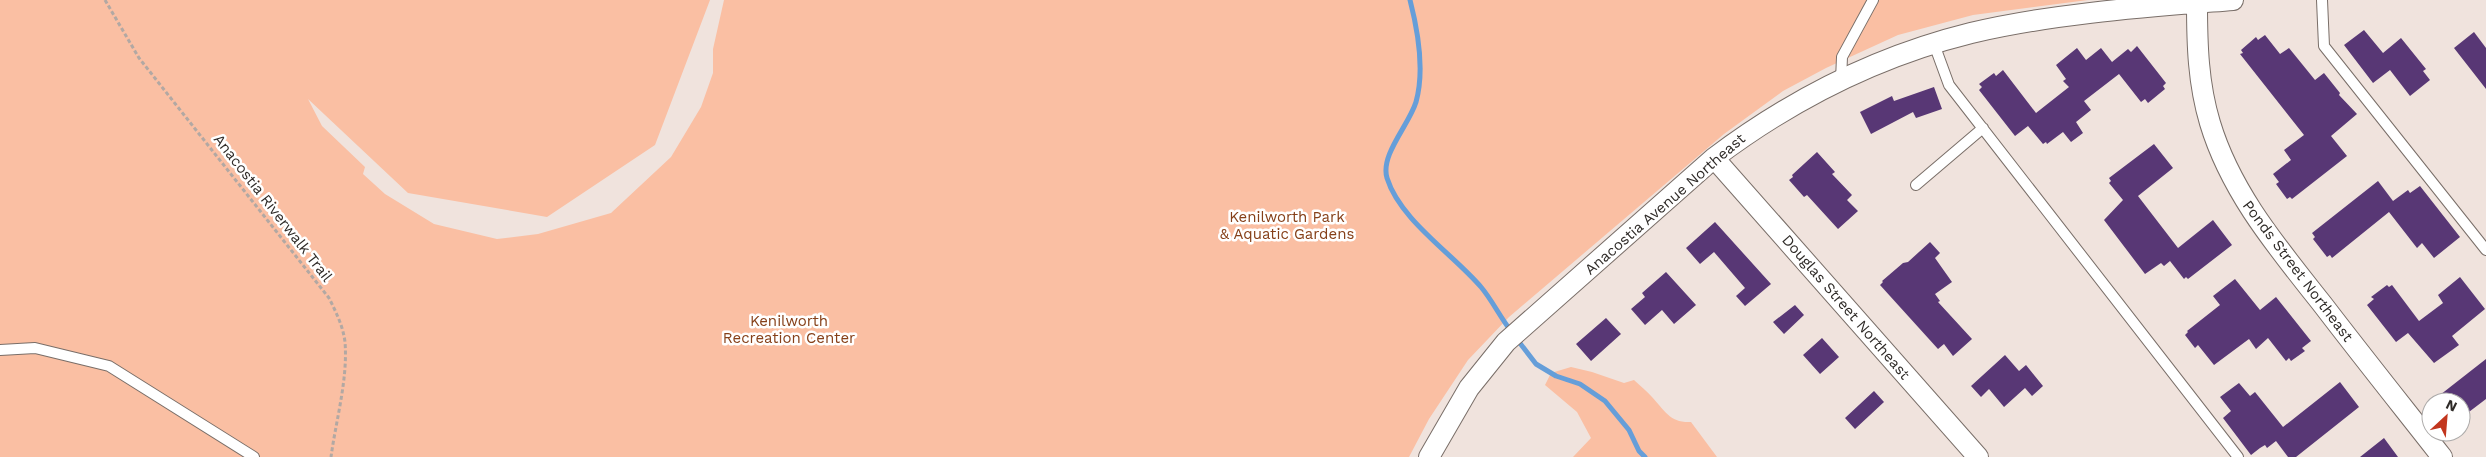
<svg xmlns="http://www.w3.org/2000/svg" width="2486" height="457" font-family="'Work Sans',sans-serif">
<style>
.green{fill:#fabfa3}
.lines{fill:none;stroke-linecap:round;stroke-linejoin:round}
.stream{stroke:#659ed9;stroke-width:5}
.building{fill:#583775}
.service-casing{stroke:#796e68;stroke-width:12}
.minor-casing{stroke:#796e68;stroke-width:22}
.path{stroke:#b2a8a3;stroke-width:3;stroke-dasharray:4 2.5;stroke-linecap:butt}
.service{stroke:#fff;stroke-width:10}
.minor{stroke:#fff;stroke-width:20}
.labels{text-anchor:middle;stroke-width:5;stroke-linejoin:round;paint-order:stroke}
.street-label{font-size:15px;fill:#2f2b28;stroke:#fff}
.park-label{font-size:15px;fill:#864019;stroke:#fff}
</style>
<rect width="100%" height="100%" fill="#f0e3dd"/>
<!-- green -->
<path class="green" d="M0,0H710L655,145L547,217L408,193L308,99L322,126L365,167L363,174L385,194L434,224L497,239L538,234L611,213L671,157L701,107L713,73V49L724,0H2088L1973,15L1898,35L1826,68L1783,91L1724,134L1509,317L1468,360L1429,419L1409,457H0Z
M1571,367L1592,372L1624,383L1634,380C1640,386 1647,391 1652,397C1665,411 1670,423 1691,422L1717,457H1573L1591,438L1577,412L1545,385L1551,373Z"/>
<g class="lines">
<!-- stream -->
<path class="stream" d="M1410,0C1418,31 1425,70 1416,102C1409,125 1380,155 1387,178C1400,220 1453,254 1481,287C1492,300 1500,317 1511,331
M1516,338L1536,364L1556,376L1580,384L1605,401L1629,430L1639,451L1645,457"/>
</g>
<!-- building -->
<path class="building" d="M2364,30L2383,53L2401,38L2426,69L2423,71L2430,80L2410,96L2390,70L2373,83L2344,45Z
M2474,32L2486,48V89L2454,48Z
M2265,35L2280,54L2289,48L2315,80L2324,73L2340,93L2339,95L2357,114L2331,136L2347,156L2292,199L2290,197L2287,199L2276,184L2279,182L2273,174L2291,160L2284,150L2304,135L2240,54L2243,53L2241,50L2256,37L2258,40Z
M2137,46L2166,83L2163,86L2165,89L2148,103L2145,99L2141,102L2119,74L2084,101L2091,110L2076,122L2083,133L2071,142L2063,132L2047,144L2046,142L2043,144L2028,126L2015,136L1979,90L1982,87L1979,84L1994,73L1996,76L2003,70L2036,113L2069,87L2063,81L2066,79L2056,65L2077,48L2086,60L2101,48L2112,62L2128,49L2131,52Z
M1934,87L1942,109L1916,118L1913,112L1871,134L1860,112L1892,96L1894,101Z
M2154,144L2173,168L2138,196L2178,248L2213,220L2232,245L2188,279L2186,277L2184,279L2170,261L2164,266L2161,263L2145,274L2104,220L2123,200L2109,183L2111,181L2109,178Z
M1817,152L1835,172L1832,174L1852,195L1847,200L1858,211L1838,229L1807,195L1804,197L1789,180L1793,177L1792,175Z
M2378,181L2393,201L2408,190L2410,193L2420,186L2460,237L2434,258L2422,243L2417,248L2389,212L2332,258L2330,255L2327,257L2313,239L2315,237L2312,233Z
M1715,222L1771,284L1745,306L1736,296L1745,288L1714,252L1700,264L1686,248Z
M1930,242L1940,253L1935,258L1952,282L1935,294L1940,301L1938,302L1972,339L1953,356L1944,344L1938,349L1880,285L1883,282L1882,281L1903,263L1908,262Z
M1666,272L1696,305L1674,324L1662,310L1645,325L1631,309L1645,297L1642,293Z
M2460,277L2485,309L2452,336L2459,345L2434,363L2408,333L2396,342L2367,305L2374,299L2371,297L2387,285L2389,287L2392,285L2419,321L2443,303L2438,295Z
M2235,279L2260,310L2276,297L2311,341L2302,348L2305,351L2291,361L2289,358L2286,361L2268,338L2256,349L2249,339L2214,365L2198,345L2195,348L2185,335L2188,332L2187,331L2220,305L2213,296Z
M1795,305L1804,315L1784,334L1773,322Z
M1606,318L1621,334L1591,361L1576,344Z
M1822,338L1839,357L1820,374L1803,355Z
M2005,355L2019,371L2026,365L2043,386L2032,396L2025,388L2004,407L1989,389L1981,397L1971,386Z
M2486,359V399L2461,418V402H2431Z
M2340,382L2359,407L2296,457H2288L2276,441L2267,448L2265,445L2260,448L2251,455L2223,418L2231,411L2220,397L2239,383L2250,396L2255,392L2283,427Z
M1874,391L1884,402L1855,429L1845,418Z
M2384,438L2398,457H2360Z"/>
<g class="lines">
<defs>
<path id="service" d="M2322,0L2324,46L2486,250
M1934,44L1949,85L2238,457
M1841,80L1842,57L1873,0
M1916,185L1983,128
M0,350L35,348L109,366L254,457"/>
<path id="minor" d="M2197,3C2197,44 2198,83 2210,123C2231,193 2278,248 2323,305C2362,356 2402,406 2442,457
M1714,158L1978,457
M1429,457L1469,388L1506,342L1714,158C1791,100 1878,56 1971,33C2056,13 2146,7 2233,0"/>
</defs>
<!-- service casing -->
<use href="#service" class="service-casing"/>
<!-- minor casing -->
<use href="#minor" class="minor-casing"/>
<!-- path -->
<path class="path" d="M105,0L139,58L329,298C336,312 343,326 345,342C348,379 336,420 331,457"/>
<!-- service -->
<use href="#service" class="service"/>
<!-- minor -->
<use href="#minor" class="minor"/>
</g>
<g class="labels">
<!-- street labels -->
<g class="street-label">
<text transform="translate(1665 204) rotate(-41)" y="5">Anacostia Avenue Northeast</text>
<text transform="translate(273 208) rotate(52)" y="5">Anacostia Riverwalk Trail</text>
<text transform="translate(2298 271) rotate(53)" y="5">Ponds Street Northeast</text>
<text transform="translate(1846 307) rotate(49)" y="5">Douglas Street Northeast</text>
</g>
<!-- park labels -->
<g class="park-label">
<text x="1287" y="222">Kenilworth Park<tspan x="1287" dy="17">&amp; Aquatic Gardens</tspan></text>
<text x="789" y="326">Kenilworth<tspan x="789" dy="17">Recreation Center</tspan></text>
</g>
</g>
<!-- north arrow -->
<g transform="translate(2446 417) rotate(26)"><circle r="24" fill="#ffffff" stroke="#acaaa9"/>
<path d="M0-4L9 19L0 12L-9 19Z" fill="#c2361e"/>
<text y="-8" font-size="14" font-weight="bold" text-anchor="middle" fill="#2f2b28">N</text>
</g>
</svg>
